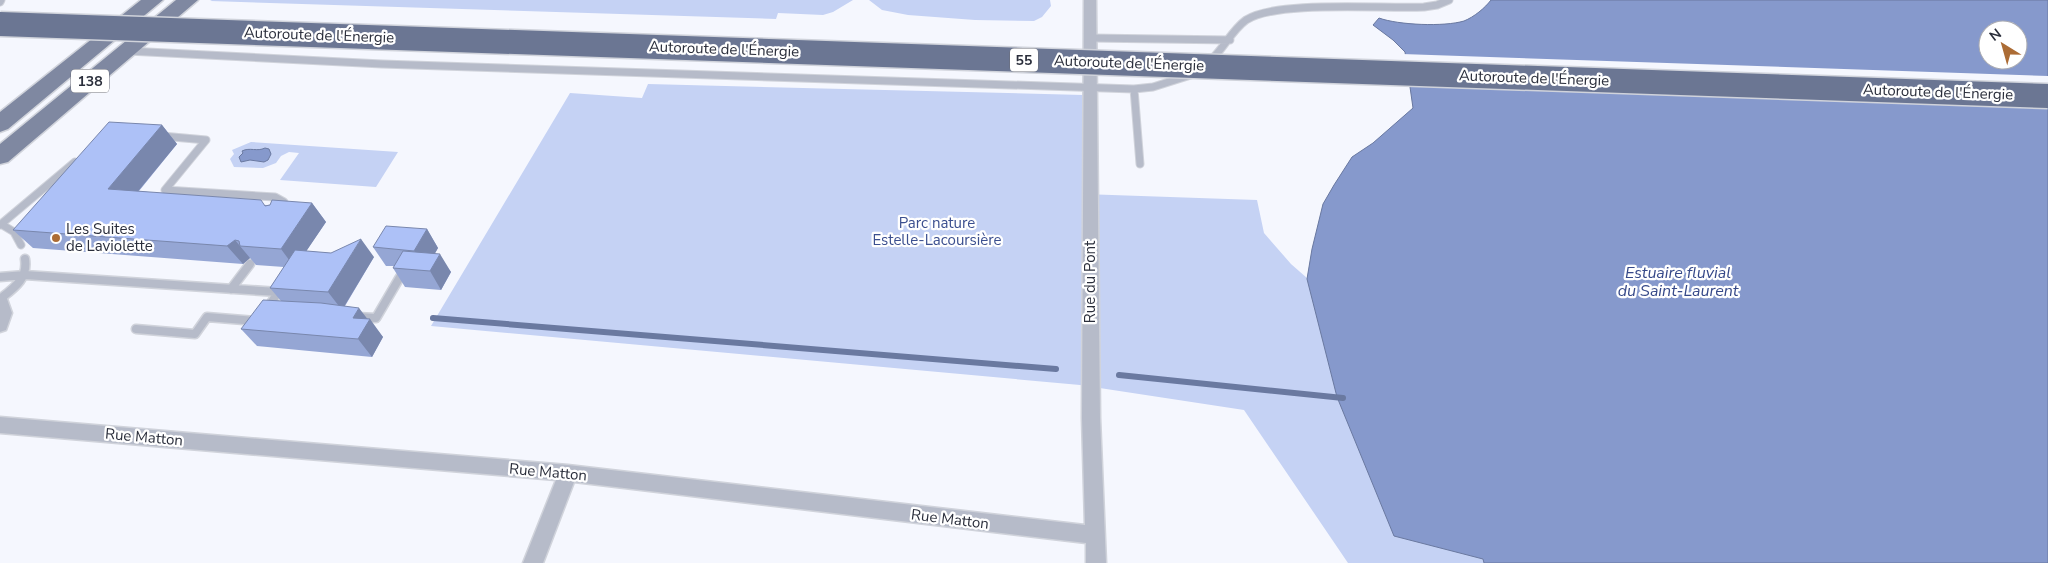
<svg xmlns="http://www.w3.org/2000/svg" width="2048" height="563" font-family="'Nunito Sans',sans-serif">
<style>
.green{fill:#c5d2f4}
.water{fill:#8699cc;stroke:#6a79a0;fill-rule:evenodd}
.pier{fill:#f5f7fe}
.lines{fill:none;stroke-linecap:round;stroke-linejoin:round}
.stream{stroke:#6a79a0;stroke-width:6}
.lane-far1-casing{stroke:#d0d3db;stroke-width:9}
.lane-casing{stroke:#d0d3db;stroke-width:11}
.street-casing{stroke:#d0d3db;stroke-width:3}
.primary-casing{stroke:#d0d3db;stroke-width:3}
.lane-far1{stroke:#b6bbc9;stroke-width:7}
.lane{stroke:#b6bbc9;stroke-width:8}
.street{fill:#b6bbc9;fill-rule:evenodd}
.primary{fill:#7f88a1;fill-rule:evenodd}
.highway-bridge-casing{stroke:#d0d3db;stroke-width:27;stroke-linecap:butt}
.highway-bridge{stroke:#6b7693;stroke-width:24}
.wall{fill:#95a6d4}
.shaded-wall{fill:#7987ad}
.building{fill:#adc1f7;stroke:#7987ad}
.poi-dot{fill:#ac6c35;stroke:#fff;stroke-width:2}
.labels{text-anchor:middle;stroke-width:4.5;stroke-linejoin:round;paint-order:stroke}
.shield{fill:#fff;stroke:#6a6d76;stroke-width:1}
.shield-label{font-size:14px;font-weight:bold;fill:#2a2e3b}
.street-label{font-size:15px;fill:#2a2e3b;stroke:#fff}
.park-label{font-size:15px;fill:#3b4f8f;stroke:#fff}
.poi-label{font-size:15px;fill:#2a2e3b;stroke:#fff;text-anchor:start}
.water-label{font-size:16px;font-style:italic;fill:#364989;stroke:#fff}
</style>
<rect width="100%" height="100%" fill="#f5f7fe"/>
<!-- green -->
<path class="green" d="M212,0H853L833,12L823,15L778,13L776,19L210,1Z
M869,0H1050L1051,6L1042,17L1034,21L975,20L908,15L882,10Z
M1491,0L1896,563H1348L1244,410L1080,385L431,326L570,93L642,98L648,84L1083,95V194L1257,200L1264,233L1291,264L1307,278L1312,249L1323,204L1334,185L1352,157L1373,143L1413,108L1405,52L1393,40L1373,25L1379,18C1398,25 1444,27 1464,21C1474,17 1485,8 1491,0Z
M251,142L398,152L376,187L280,180L299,153L289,152L281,156L276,163L263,168L234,167L230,159L234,154L232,150Z"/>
<!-- water -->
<path class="water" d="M1491,0H2048V563H1484L1483,559L1394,536L1337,397L1307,279L1312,249L1323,204L1334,185L1352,157L1373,143L1413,108L1405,52L1393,40L1373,25L1379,18C1398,25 1444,27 1464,21C1474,17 1485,8 1491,0ZM1988,30H2018V60H1988Z
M265,148L269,149L271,154L268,160L264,162L250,160L241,162L239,157L243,153L242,151C250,147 257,152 265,148Z"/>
<!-- pier -->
<path class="pier" d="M1402,54L2048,76V103L1406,80Z"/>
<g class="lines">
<!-- stream -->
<path class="stream" d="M433,318L1056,369
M1119,375L1343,398"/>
<defs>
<path id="lane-far1" d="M0,2L1,0
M1091,38L1230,40
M128,51L382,64L1134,89L1153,87L1194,74
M1211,60C1224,48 1232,30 1246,20C1276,0 1383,9 1424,7L1437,5L1449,0
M1134,89L1140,164
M162,136L206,140L165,190L275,197L284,202L286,209
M1,224L14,232L21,245
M0,225L75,162"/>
<path id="lane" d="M0,277L25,275L278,292L268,308
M231,289L250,264
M0,299C14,288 28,279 25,259
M357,317L376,318L400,277
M136,329L195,334L207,317L256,321"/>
<path id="street" d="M1084,0H1096L1100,418L1106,563H1086V543L574,482L543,563H523L556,480L0,433V417L568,465L1085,525L1082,418Z
M0,295L6,296L12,313L6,330L0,332Z"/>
<path id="primary" d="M141,0H163L8,129L0,132V112Z
M176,0H198L8,162L0,164V144Z"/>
</defs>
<!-- lane-far1 casing -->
<use href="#lane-far1" class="lane-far1-casing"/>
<!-- lane casing -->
<use href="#lane" class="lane-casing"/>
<!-- street casing -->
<use href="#street" class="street-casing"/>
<!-- primary casing -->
<use href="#primary" class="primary-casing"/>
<!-- lane-far1 -->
<use href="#lane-far1" class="lane-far1"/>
<!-- lane -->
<use href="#lane" class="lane"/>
<!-- street -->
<use href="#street" class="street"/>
<!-- primary -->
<use href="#primary" class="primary"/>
<defs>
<path id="highway-bridge" d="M0,24L2048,96"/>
</defs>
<!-- highway-bridge casing -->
<use href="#highway-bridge" class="highway-bridge-casing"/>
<!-- highway-bridge -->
<use href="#highway-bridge" class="highway-bridge"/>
</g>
<!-- wall -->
<path class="wall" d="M162,125L177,144L139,191L266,205L312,203L326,222L306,251L374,257L345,306L368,319L383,337L372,357L257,346L241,329L281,301L270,288L284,267L256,265L250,258L243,264L33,248L13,230Z
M427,229L438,248L435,253L451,272L441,290L405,287L393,268L394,266H386L373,247Z"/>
<!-- shaded-wall -->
<path class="shaded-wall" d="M162,125L177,144L125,207L108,189Z
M312,203L326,222L295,268L281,249Z
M427,229L438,248L426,269L414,251Z
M361,239L374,257L342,310L328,292Z
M235,240L250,258L243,264L227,246Z
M440,254L451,272L441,290L430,271Z
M359,308L369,321L370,319L383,337L372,357L358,339L353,318Z"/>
<!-- building -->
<path class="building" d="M109,122L162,125L108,189L261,200L265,206L270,205L272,200L312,203L281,249L240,246L239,241L235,240L227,246L13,230Z
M386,226L427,229L414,251L373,247Z
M361,239L328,292L270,288L295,250L331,253Z
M403,251L440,254L430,271L393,268Z
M263,300L321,303L359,308L353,318L370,319L358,339L241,329Z"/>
<!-- markers -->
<circle class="poi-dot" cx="56" cy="238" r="5"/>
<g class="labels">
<!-- shield labels -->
<g class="shield">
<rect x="1010" y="48.5" width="28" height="23" rx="4"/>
<rect x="71" y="69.5" width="38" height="23" rx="4"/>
</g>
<g class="shield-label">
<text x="1024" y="65">55</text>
<text x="90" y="86">138</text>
</g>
<!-- street labels -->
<g class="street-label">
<text transform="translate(319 35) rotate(2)" y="5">Autoroute de l'Énergie</text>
<text transform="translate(724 49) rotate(2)" y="5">Autoroute de l'Énergie</text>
<text transform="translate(1129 63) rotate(2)" y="5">Autoroute de l'Énergie</text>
<text transform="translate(1534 78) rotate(2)" y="5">Autoroute de l'Énergie</text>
<text transform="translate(1938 92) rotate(2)" y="5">Autoroute de l'Énergie</text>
<text transform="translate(1090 282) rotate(-90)" y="5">Rue du Pont</text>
<text transform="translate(144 437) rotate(5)" y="5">Rue Matton</text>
<text transform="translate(548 472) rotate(5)" y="5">Rue Matton</text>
<text transform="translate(950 519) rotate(7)" y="5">Rue Matton</text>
</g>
<!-- park labels -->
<g class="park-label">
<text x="937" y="228">Parc nature<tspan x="937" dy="17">Estelle-Lacoursière</tspan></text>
</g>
<!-- poi labels -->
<g class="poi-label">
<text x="66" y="234">Les Suites<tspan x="66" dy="17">de Laviolette</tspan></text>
</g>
<!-- water labels -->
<g class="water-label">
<text x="1678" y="278">Estuaire fluvial<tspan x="1678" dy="18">du Saint-Laurent</tspan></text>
</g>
</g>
<!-- north arrow -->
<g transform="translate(2003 45) rotate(323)"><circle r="24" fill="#ffffff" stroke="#aaabb1"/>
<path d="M0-4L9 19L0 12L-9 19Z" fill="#ac6c35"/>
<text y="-8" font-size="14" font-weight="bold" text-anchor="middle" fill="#2a2e3b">N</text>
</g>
</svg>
